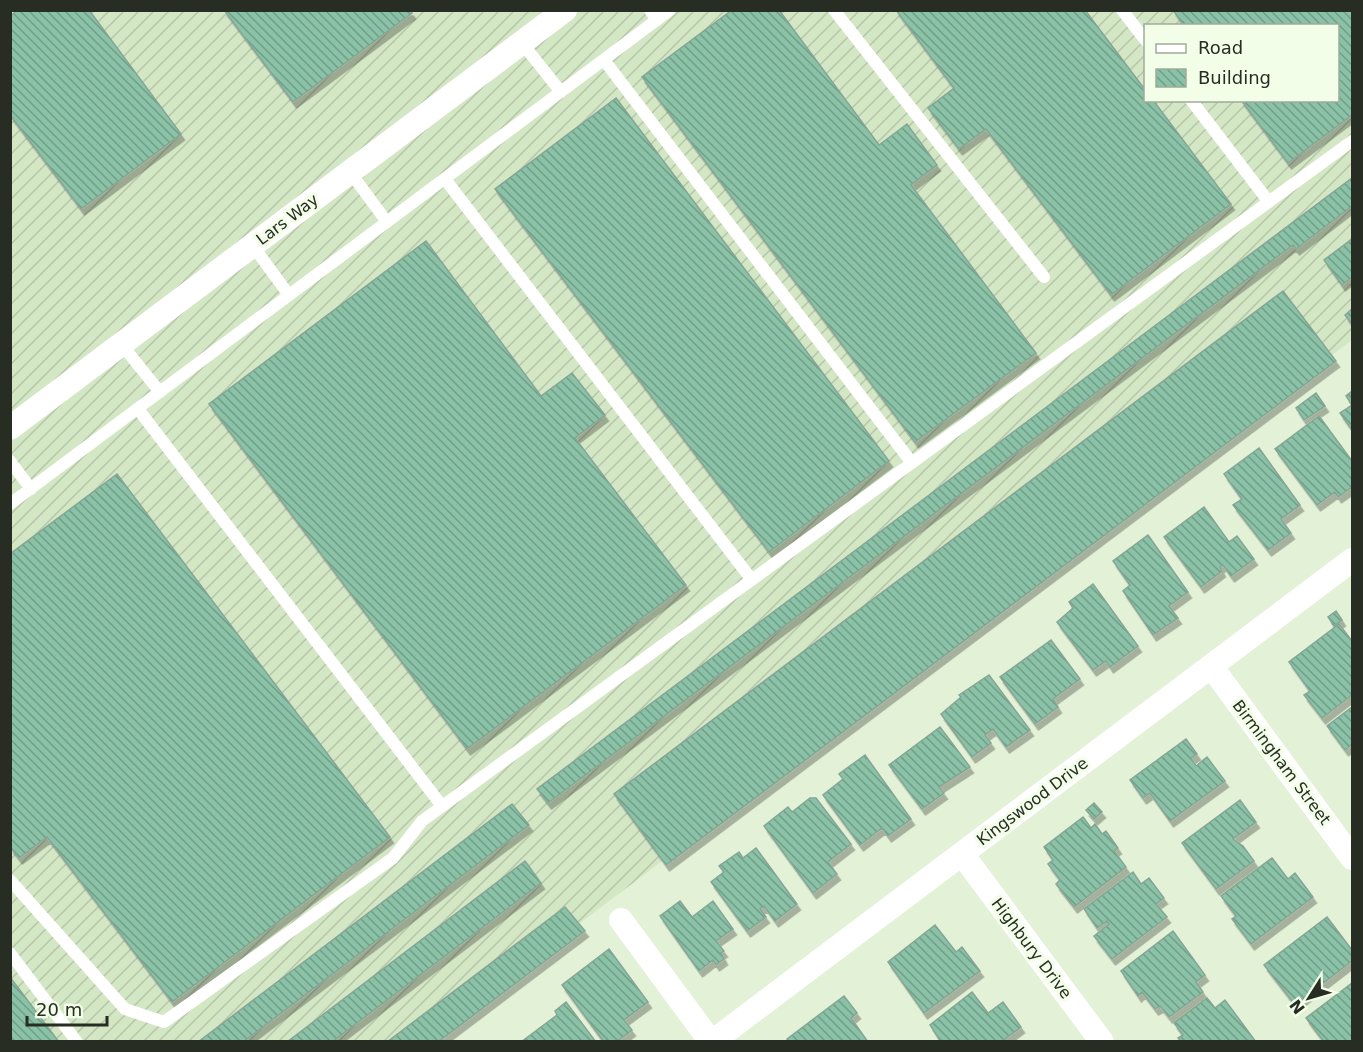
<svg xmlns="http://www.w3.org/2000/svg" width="1363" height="1052" font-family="'DejaVu Sans',sans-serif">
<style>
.industrial{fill:url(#industrial-furrows);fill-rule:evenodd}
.building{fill:url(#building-back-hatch);stroke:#87a596;stroke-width:1.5;filter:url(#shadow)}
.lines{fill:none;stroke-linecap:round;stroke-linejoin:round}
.service{stroke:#fff;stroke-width:12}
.minor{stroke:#fff;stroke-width:24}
.labels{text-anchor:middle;stroke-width:6;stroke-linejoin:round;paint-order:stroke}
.street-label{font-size:16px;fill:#272d23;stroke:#f2fee8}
</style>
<defs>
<pattern id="industrial-furrows" width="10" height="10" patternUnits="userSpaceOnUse" patternTransform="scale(1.5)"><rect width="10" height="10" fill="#d4e7c5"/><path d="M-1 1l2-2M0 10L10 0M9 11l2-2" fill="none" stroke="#b6c6a9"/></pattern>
<pattern id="building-back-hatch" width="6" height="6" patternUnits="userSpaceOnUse" patternTransform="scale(1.5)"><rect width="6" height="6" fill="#89c2a7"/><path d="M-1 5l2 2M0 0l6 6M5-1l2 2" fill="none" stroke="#709e88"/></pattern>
<filter id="shadow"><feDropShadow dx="3.5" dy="6" stdDeviation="0" flood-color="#0004"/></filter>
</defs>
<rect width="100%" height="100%" fill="#e3f2d6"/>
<!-- industrial -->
<path class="industrial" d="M10,11H1352V340L424,1041H11ZM1146,26H1338V100H1146Z"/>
<!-- building -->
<path class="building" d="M18,10H89L181,134L81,209L10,115V16Z
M224,10H410L412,13L293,102Z
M732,10H779L879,145L907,124L937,165L911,185L1036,353L915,442L642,77Z
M896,10H1085L1146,91V100H1153L1231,204L1111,295L986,129L959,149L928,108L954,88Z
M1173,10H1352V115L1288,163L1241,100H1338V26H1184Z
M616,98L889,461L769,552L495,189Z
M1352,178V206L1296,249L1293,245L548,803L537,789Z
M1352,239V277L1342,285L1324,260Z
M426,241L541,396L572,373L605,415L575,438L686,585L467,749L209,404Z
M1283,291L1336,361L666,865L614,794Z
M1352,309V324L1345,315Z
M1352,391V430L1340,413L1352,405L1346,396Z
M1316,393L1325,406L1304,420L1296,408Z
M1319,416L1352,461V487L1338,497L1335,492L1317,505L1275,449Z
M1259,448L1300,505L1281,519L1291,533L1268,550L1233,505L1242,499L1224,474Z
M117,474L390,837L172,1002L47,837L19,858L10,847V554Z
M1204,507L1229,542L1237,536L1254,559L1231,576L1223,565L1220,567L1222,571L1201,587L1164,537Z
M1148,535L1188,592L1169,606L1178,618L1153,635L1123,591L1130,585L1113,561Z
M1093,584L1138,646L1110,667L1106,661L1093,670L1057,622L1073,608L1069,602Z
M1336,611L1342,620L1334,626L1328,617Z
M1339,624L1352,641V695L1322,718L1304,695L1310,691L1289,662Z
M1051,640L1080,679L1053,699L1058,707L1035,724L1000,677Z
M989,675L1030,730L1006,747L993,729L985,735L991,743L972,757L941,714L961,697L959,695Z
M1352,707V744L1345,750L1327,726Z
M940,727L970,767L939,787L944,793L922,809L889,765Z
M1186,739L1197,754L1191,758L1196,766L1207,757L1225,781L1170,821L1150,793L1143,798L1130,780Z
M865,755L911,819L888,836L882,828L860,845L823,795L843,779L839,774Z
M810,798H816L851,844L828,862L837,874L813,893L764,826L788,807L792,812Z
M1240,800L1256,822L1233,839L1243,846L1254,861L1216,889L1182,843Z
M1094,803L1102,812L1094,819L1086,810Z
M512,804L529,825L243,1042H198Z
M1083,817L1091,828L1095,824L1102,834L1106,831L1118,848L1114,851L1126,867L1074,907L1056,884L1060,880L1048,864L1053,860L1044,847Z
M756,848L797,904L775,921L764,906L760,909L766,917L747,931L711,882L724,872L719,866L739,852L743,858Z
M1272,858L1288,879L1295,873L1313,897L1251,944L1232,919L1236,916L1221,896Z
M525,861L541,883L332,1042H287Z
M1133,872L1141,884L1149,878L1164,898L1156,904L1167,917L1112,959L1094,936L1109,924L1107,921L1097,928L1084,909Z
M680,901L692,917L713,901L733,929L716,941L724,951L721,953L724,959L716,965L713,960L699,971L660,916Z
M565,907L585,931L438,1042H387Z
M1327,917L1352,950V961L1295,1005L1264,965Z
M935,925L956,952L962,947L980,971L924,1013L888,962Z
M1173,931L1205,975L1196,982L1203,992L1169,1017L1160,1006L1155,1009L1142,992L1138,996L1121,971Z
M609,949L648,1002L624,1020L632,1030L616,1042H604L562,985Z
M10,977L59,1042H10Z
M1352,983V1042H1324L1306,1018Z
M972,992L988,1013L1003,1002L1021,1027L1001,1042H941L930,1025Z
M844,996L857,1013L851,1018L868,1042H788L787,1039Z
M1207,998L1215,1008L1225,1000L1256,1042H1181L1178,1038L1183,1035L1174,1023Z
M566,1002L596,1042H521L557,1015L555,1011Z"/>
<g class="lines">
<!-- service -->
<path class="service" d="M650,10L657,20
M834,10L1044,277
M1122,10L1146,41
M522,43L561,92
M604,60L912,463
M1191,100L1269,202
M350,172L387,222
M445,179L752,580
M253,246L289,295
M122,345L160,392
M138,409L442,806
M10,461L31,489
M10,504L670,10
M10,880L125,1009L164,1022L393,858L422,821L1352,141
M10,953L77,1042"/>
<!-- minor -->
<path class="minor" d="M10,428L565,10
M1211,666L1352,858
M962,854L1102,1042
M621,920L711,1042
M712,1042L1352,560"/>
</g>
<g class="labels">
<!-- street labels -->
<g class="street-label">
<text transform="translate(287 219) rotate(-37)" y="6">Lars Way</text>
<text transform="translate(1282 762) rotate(53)" y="6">Birmingham Street</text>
<text transform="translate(1032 801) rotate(-37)" y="6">Kingswood Drive</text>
<text transform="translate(1032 948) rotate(53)" y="6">Highbury Drive</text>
</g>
</g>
<!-- border -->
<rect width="1363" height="1052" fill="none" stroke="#272d23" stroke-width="24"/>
<!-- legend -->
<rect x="1144" y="24" width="195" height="78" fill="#f2fee8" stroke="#a1aa99" stroke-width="1.5"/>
<rect x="1156" y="44" width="30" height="9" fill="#ffffff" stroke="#a1aa99" stroke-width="1.5"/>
<text x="1198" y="54" font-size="18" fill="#272d23">Road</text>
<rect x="1156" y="69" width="30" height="18" fill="url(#building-back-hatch)" stroke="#a1aa99" stroke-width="1.5"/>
<text x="1198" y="84" font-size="18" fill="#272d23">Building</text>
<!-- north arrow -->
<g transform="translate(1309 998) rotate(233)" stroke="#f2fee8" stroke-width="4.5" paint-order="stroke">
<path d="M0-4.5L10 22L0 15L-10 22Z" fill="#272d23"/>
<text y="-9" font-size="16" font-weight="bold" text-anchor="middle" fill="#272d23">N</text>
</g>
<!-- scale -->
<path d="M27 1016v9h80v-9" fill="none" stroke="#272d23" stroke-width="3"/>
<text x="36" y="1016" font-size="18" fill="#272d23" stroke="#f2fee8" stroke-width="4.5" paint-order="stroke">20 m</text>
</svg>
